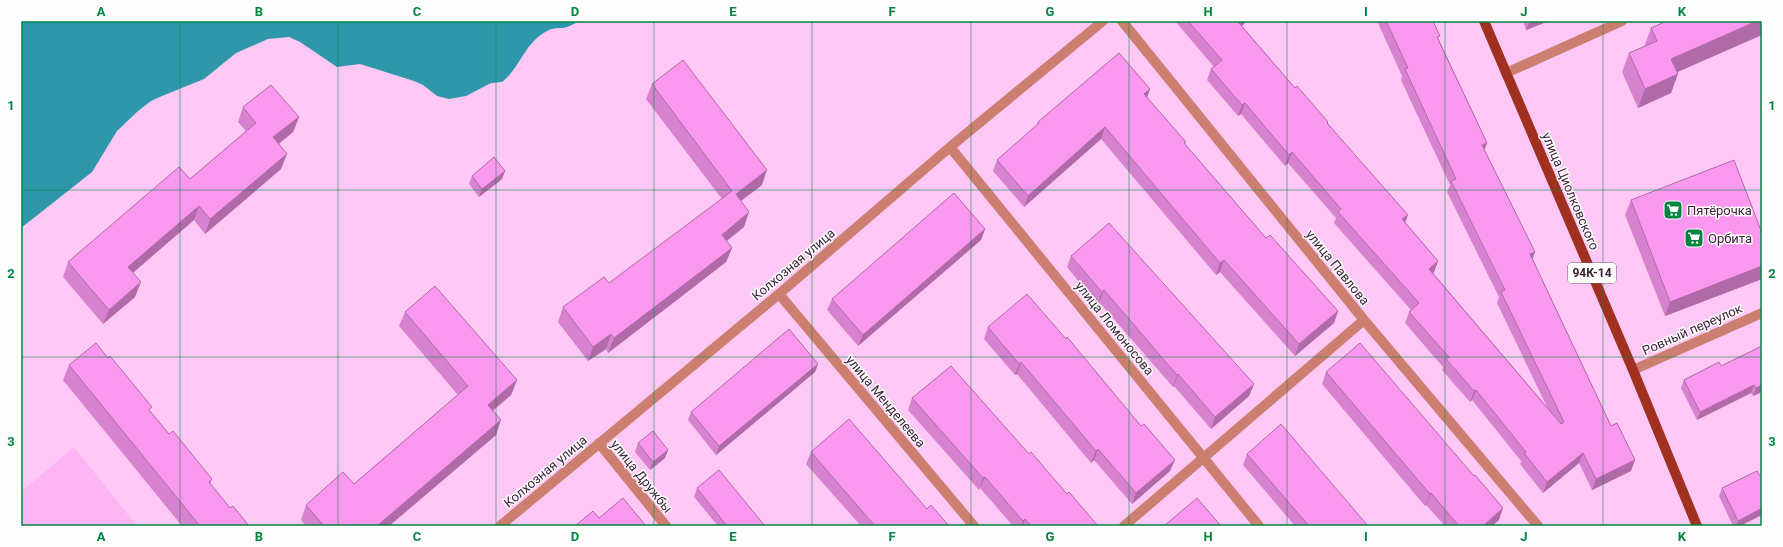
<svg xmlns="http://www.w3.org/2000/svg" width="1783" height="547" font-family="Roboto,sans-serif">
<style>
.built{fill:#feb5f4}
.water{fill:#2e98aa}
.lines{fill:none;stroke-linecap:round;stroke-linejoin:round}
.minor{stroke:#cc7f70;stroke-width:10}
.primary{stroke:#a03121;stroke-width:10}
.wall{fill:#d782ce}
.shaded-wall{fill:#af6aa7}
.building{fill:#fa97ef;stroke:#af6aa7}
.grid{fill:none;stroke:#018540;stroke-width:1;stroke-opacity:0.55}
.labels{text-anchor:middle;stroke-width:3;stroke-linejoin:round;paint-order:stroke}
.shield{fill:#fdfdfd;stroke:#736271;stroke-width:1}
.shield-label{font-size:12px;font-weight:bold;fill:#381f35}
.street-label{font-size:13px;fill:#381f35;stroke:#fdfdfd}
.poi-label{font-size:13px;fill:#381f35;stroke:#fdfdfd;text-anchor:start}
.neatline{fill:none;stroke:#018540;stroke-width:1.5}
.grid-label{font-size:13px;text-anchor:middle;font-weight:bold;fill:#018540}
</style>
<rect width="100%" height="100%" fill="#fec8f6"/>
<!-- built -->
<path class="built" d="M74,447L137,526H21V492Z"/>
<!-- water -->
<path class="water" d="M21,21H580C575,23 568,28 562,28C557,28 552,28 547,31C525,42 520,68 502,82L491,83L466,96L449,99L437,96L423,85L414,81L360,64L337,67L300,42L289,37L268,39L236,53L204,79L162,96L151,101L138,111L117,131L92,172L21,228Z"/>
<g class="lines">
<!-- minor -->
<path class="minor" d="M1122,21L1364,320L1538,526
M1506,73L1622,21
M950,147L1259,526
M779,294L974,526
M1633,370L1762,313
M599,443L666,526
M500,526L779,294L950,147L1103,21
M1124,526L1364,320"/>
<!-- primary -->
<path class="primary" d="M1484,21L1633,370L1697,526"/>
</g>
<!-- wall -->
<path class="wall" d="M1175,21H1246L1244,24L1242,26L1295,88L1328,122L1327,124L1408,215L1405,222L1438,261L1434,272L1433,273L1547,407L1497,303L1499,297L1447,192L1450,185L1401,80L1402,76L1377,21H1433L1439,40L1487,143L1484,150L1532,258L1631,471L1592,490L1579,463L1543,493L1520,464L1521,461L1472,400L1470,402L1442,370L1443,367L1405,323L1409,312L1411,310L1334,223L1336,218L1288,163L1285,166L1241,114L1238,116L1207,80L1211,69L1214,67Z
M1523,21H1549L1526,30Z
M1651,28L1677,72L1671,93L1638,108L1622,72L1629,53L1644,47Z
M652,84L762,185L741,201L744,227L727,241L732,248L726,262L608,353L606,349L588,361L558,322L563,307L609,283L722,199L646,99Z
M1150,89L1147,97L1185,144L1266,238L1338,311L1334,323L1295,356L1220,272L1216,275L1101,139L1024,207L993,171L997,160L1036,126L1038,122Z
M243,107L299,117L293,132L279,144L281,169L205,234L194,220L133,273L135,297L103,324L63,277L68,262L190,179L246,131L238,122Z
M505,171L502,179L479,197L469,184L472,176Z
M1631,200L1762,233V279L1665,316L1625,215Z
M985,229L981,240L858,346L827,310L832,299Z
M1071,256L1254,384L1249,396L1211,429L1174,386L1173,387L1099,302L1097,304L1067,267Z
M405,312L517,380L511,395L493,411L496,435L389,526H306L301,520L306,505L354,484L458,395L399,326Z
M988,327L1170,471L1132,504L1094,460L1091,463L1017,374L1015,375L984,339Z
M1762,346V392L1753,396L1751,393L1697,420L1681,388L1684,380L1721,366Z
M818,364L815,372L716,455L688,420L691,412Z
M69,365L150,411L169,434L212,479L210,484L230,508L249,526H182L63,380Z
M1326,372L1499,520L1492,526H1445L1426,505L1425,506L1322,384Z
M912,398L1029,454L1067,494L1098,526H1013L980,488L979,490L908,410Z
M638,443L665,458L650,470L635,452Z
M811,452L927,509L949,526H861L806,464Z
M1247,454L1368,526H1295L1243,465Z
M1760,476L1740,526H1733L1719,496L1722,488Z
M697,488L765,526H718L694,497Z"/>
<!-- shaded-wall -->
<path class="shaded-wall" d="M1239,21H1246L1244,24L1234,33L1238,22Z
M1530,21H1549L1526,30Z
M1757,21H1762V35L1664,78L1671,59Z
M1678,74L1671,93L1638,108L1645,89Z
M1150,89L1146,101L1144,94Z
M1245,103L1241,114L1238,116L1242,105Z
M299,117L293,132L268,152L273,137Z
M1105,127L1101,139L1024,207L1028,196Z
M1487,143L1483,154L1482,145Z
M1292,152L1288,163L1285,166L1289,155Z
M287,154L281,169L205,234L210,219Z
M767,170L762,185L730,209L736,194Z
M505,171L502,179L479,197L482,189Z
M199,206L194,220L123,281L128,267Z
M749,212L744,227L716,249L722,235Z
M1408,215L1404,226L1402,219Z
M985,229L981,240L858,346L863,335Z
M732,248L726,262L608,353L614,338Z
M1535,252L1531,263L1530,254Z
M1224,260L1220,272L1216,275L1220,263Z
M1438,261L1434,272L1425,280L1429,269Z
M1762,266V279L1665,316L1670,302Z
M141,282L135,297L103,324L109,310Z
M1104,290L1099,302L1097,304L1102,292Z
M1338,311L1334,323L1295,356L1299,344Z
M611,334L606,349L588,361L593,347Z
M1021,362L1017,374L1015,375L1019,364Z
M818,364L815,372L716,455L719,446Z
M1178,374L1174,386L1173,387L1177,375Z
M517,380L511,395L482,419L488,405Z
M1254,384L1249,396L1211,429L1215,417Z
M1754,385L1751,393L1697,420L1700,412Z
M1762,385V392L1753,396L1756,388Z
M1476,390L1472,400L1470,402L1474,391Z
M501,420L496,435L389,526H377Z
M1098,449L1094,460L1091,463L1096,451Z
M668,450L665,458L650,470L653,462Z
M1583,453L1579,463L1543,493L1547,482Z
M1175,460L1170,471L1132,504L1136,493Z
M1635,460L1631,471L1592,490L1596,479Z
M985,477L980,488L979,490L983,478Z
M1431,493L1426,505L1425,506L1430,494Z
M1503,508L1499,520L1492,526H1483Z
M1762,508V515L1740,526H1736L1738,521Z
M1025,519L1023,526H1021L1023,521Z"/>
<!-- building -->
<path class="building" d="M1188,21H1239L1238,22L1295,88L1297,86L1328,122L1327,123L1408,215L1402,219L1438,261L1429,269L1561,424L1564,422L1501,292L1505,290L1451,181L1456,179L1405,69L1408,68L1386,21H1433L1440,36L1437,37L1487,143L1482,145L1535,252L1530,254L1611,426L1617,423L1635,460L1596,479L1583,453L1547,482L1524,453L1526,452L1476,390L1474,391L1446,359L1449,357L1409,312L1419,303L1338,212L1341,209L1292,152L1289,155L1245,103L1242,105L1211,69L1222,60Z
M1667,21H1757L1671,59L1678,74L1645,89L1629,53L1657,41L1651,28Z
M1119,53L1150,89L1144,94L1186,142L1184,143L1266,238L1270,235L1338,311L1299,344L1224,260L1220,263L1105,127L1028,196L997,160L1039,123L1038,122Z
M683,60L767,170L736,194L749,212L722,235L732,248L614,338L611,334L593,347L563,307L604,277L609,283L732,191L652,84Z
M271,85L299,117L273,137L287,154L210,219L199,206L128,267L141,282L109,310L68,262L179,167L190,179L256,123L243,107Z
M494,157L505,171L482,189L472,176Z
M1734,160L1762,233V266L1670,302L1631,200Z
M954,193L985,229L863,335L832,299Z
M1109,223L1254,384L1215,417L1178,374L1177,375L1104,290L1102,292L1071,256Z
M435,286L517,380L488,405L501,420L377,526H357L355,524L352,526H324L306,505L343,472L354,484L468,386L405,312Z
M1027,294L1066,339L1067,337L1141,426L1144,424L1175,460L1136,493L1098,449L1096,451L1021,362L1019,364L988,327Z
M789,329L818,364L719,446L691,412Z
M96,343L108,358L110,356L152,407L149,410L169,434L173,431L212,479L209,482L230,508L233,506L249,526H200L69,365Z
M1360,343L1474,476L1475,475L1503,508L1483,526H1459L1431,493L1430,494L1326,372Z
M1762,346V385L1756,388L1754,385L1700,412L1684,380L1719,362L1721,366Z
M951,366L1029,454L1031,452L1067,494L1069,492L1098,526H1031L1025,519L1023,521L985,477L983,478L912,398Z
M849,419L927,509L931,505L949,526H875L811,452Z
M1281,424L1368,526H1309L1247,454Z
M653,431L668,450L653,462L638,443Z
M719,470L765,526H727L697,488Z
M1757,471L1760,476L1762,475V508L1738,521L1722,488Z
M623,498L646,526H575L593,511L599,518Z
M1197,498L1221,526H1164Z"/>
<!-- grid -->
<path class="grid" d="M180,21V526M338,21V526M496,21V526M654,21V526M812,21V526M971,21V526M1129,21V526M1287,21V526M1445,21V526M1603,21V526M21,190H1762M21,357H1762"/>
<!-- icons -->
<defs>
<symbol id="supermarket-square" viewBox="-11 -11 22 22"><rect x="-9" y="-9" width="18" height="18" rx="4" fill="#018540" stroke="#fdfdfd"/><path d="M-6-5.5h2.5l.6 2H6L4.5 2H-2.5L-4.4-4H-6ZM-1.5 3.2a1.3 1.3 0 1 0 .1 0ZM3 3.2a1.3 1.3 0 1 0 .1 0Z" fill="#fff"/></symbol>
</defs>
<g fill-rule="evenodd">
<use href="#supermarket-square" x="1662" y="199" width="22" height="22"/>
<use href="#supermarket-square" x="1683" y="227" width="22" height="22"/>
</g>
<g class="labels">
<!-- shield labels -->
<rect class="shield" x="1568" y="263" width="48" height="20" rx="3"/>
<g class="shield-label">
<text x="1592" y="277">94К-14</text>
</g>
<!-- street labels -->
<g class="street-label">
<text transform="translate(1571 191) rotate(67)" y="5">улица Циолковского</text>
<text transform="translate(793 264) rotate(-40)" y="5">Колхозная улица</text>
<text transform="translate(1338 267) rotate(51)" y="5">улица Павлова</text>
<text transform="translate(1115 328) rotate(51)" y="5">улица Ломоносова</text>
<text transform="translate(1692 329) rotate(-24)" y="5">Ровный переулок</text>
<text transform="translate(886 401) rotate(50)" y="5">улица Менделеева</text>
<text transform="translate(545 471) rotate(-40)" y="5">Колхозная улица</text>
<text transform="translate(642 476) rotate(51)" y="5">улица Дружбы</text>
</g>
<!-- poi labels -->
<g class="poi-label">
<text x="1687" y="215">Пятёрочка</text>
<text x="1708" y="243">Орбита</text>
</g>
</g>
<!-- border -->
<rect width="1783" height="547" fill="none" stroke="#fdfdfd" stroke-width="44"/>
<rect x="22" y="22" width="1739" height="503" class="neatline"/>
<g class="grid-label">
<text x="101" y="16">A</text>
<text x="259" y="16">B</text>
<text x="417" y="16">C</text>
<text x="575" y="16">D</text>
<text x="733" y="16">E</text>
<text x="892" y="16">F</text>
<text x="1050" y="16">G</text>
<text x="1208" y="16">H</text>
<text x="1366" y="16">I</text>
<text x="1524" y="16">J</text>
<text x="1682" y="16">K</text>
<text x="11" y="110">1</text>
<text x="1772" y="110">1</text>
<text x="11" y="278">2</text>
<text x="1772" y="278">2</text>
<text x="11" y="446">3</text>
<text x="1772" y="446">3</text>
<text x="101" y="541">A</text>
<text x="259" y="541">B</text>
<text x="417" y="541">C</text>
<text x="575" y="541">D</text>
<text x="733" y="541">E</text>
<text x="892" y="541">F</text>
<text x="1050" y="541">G</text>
<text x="1208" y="541">H</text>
<text x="1366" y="541">I</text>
<text x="1524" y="541">J</text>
<text x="1682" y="541">K</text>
</g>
</svg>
